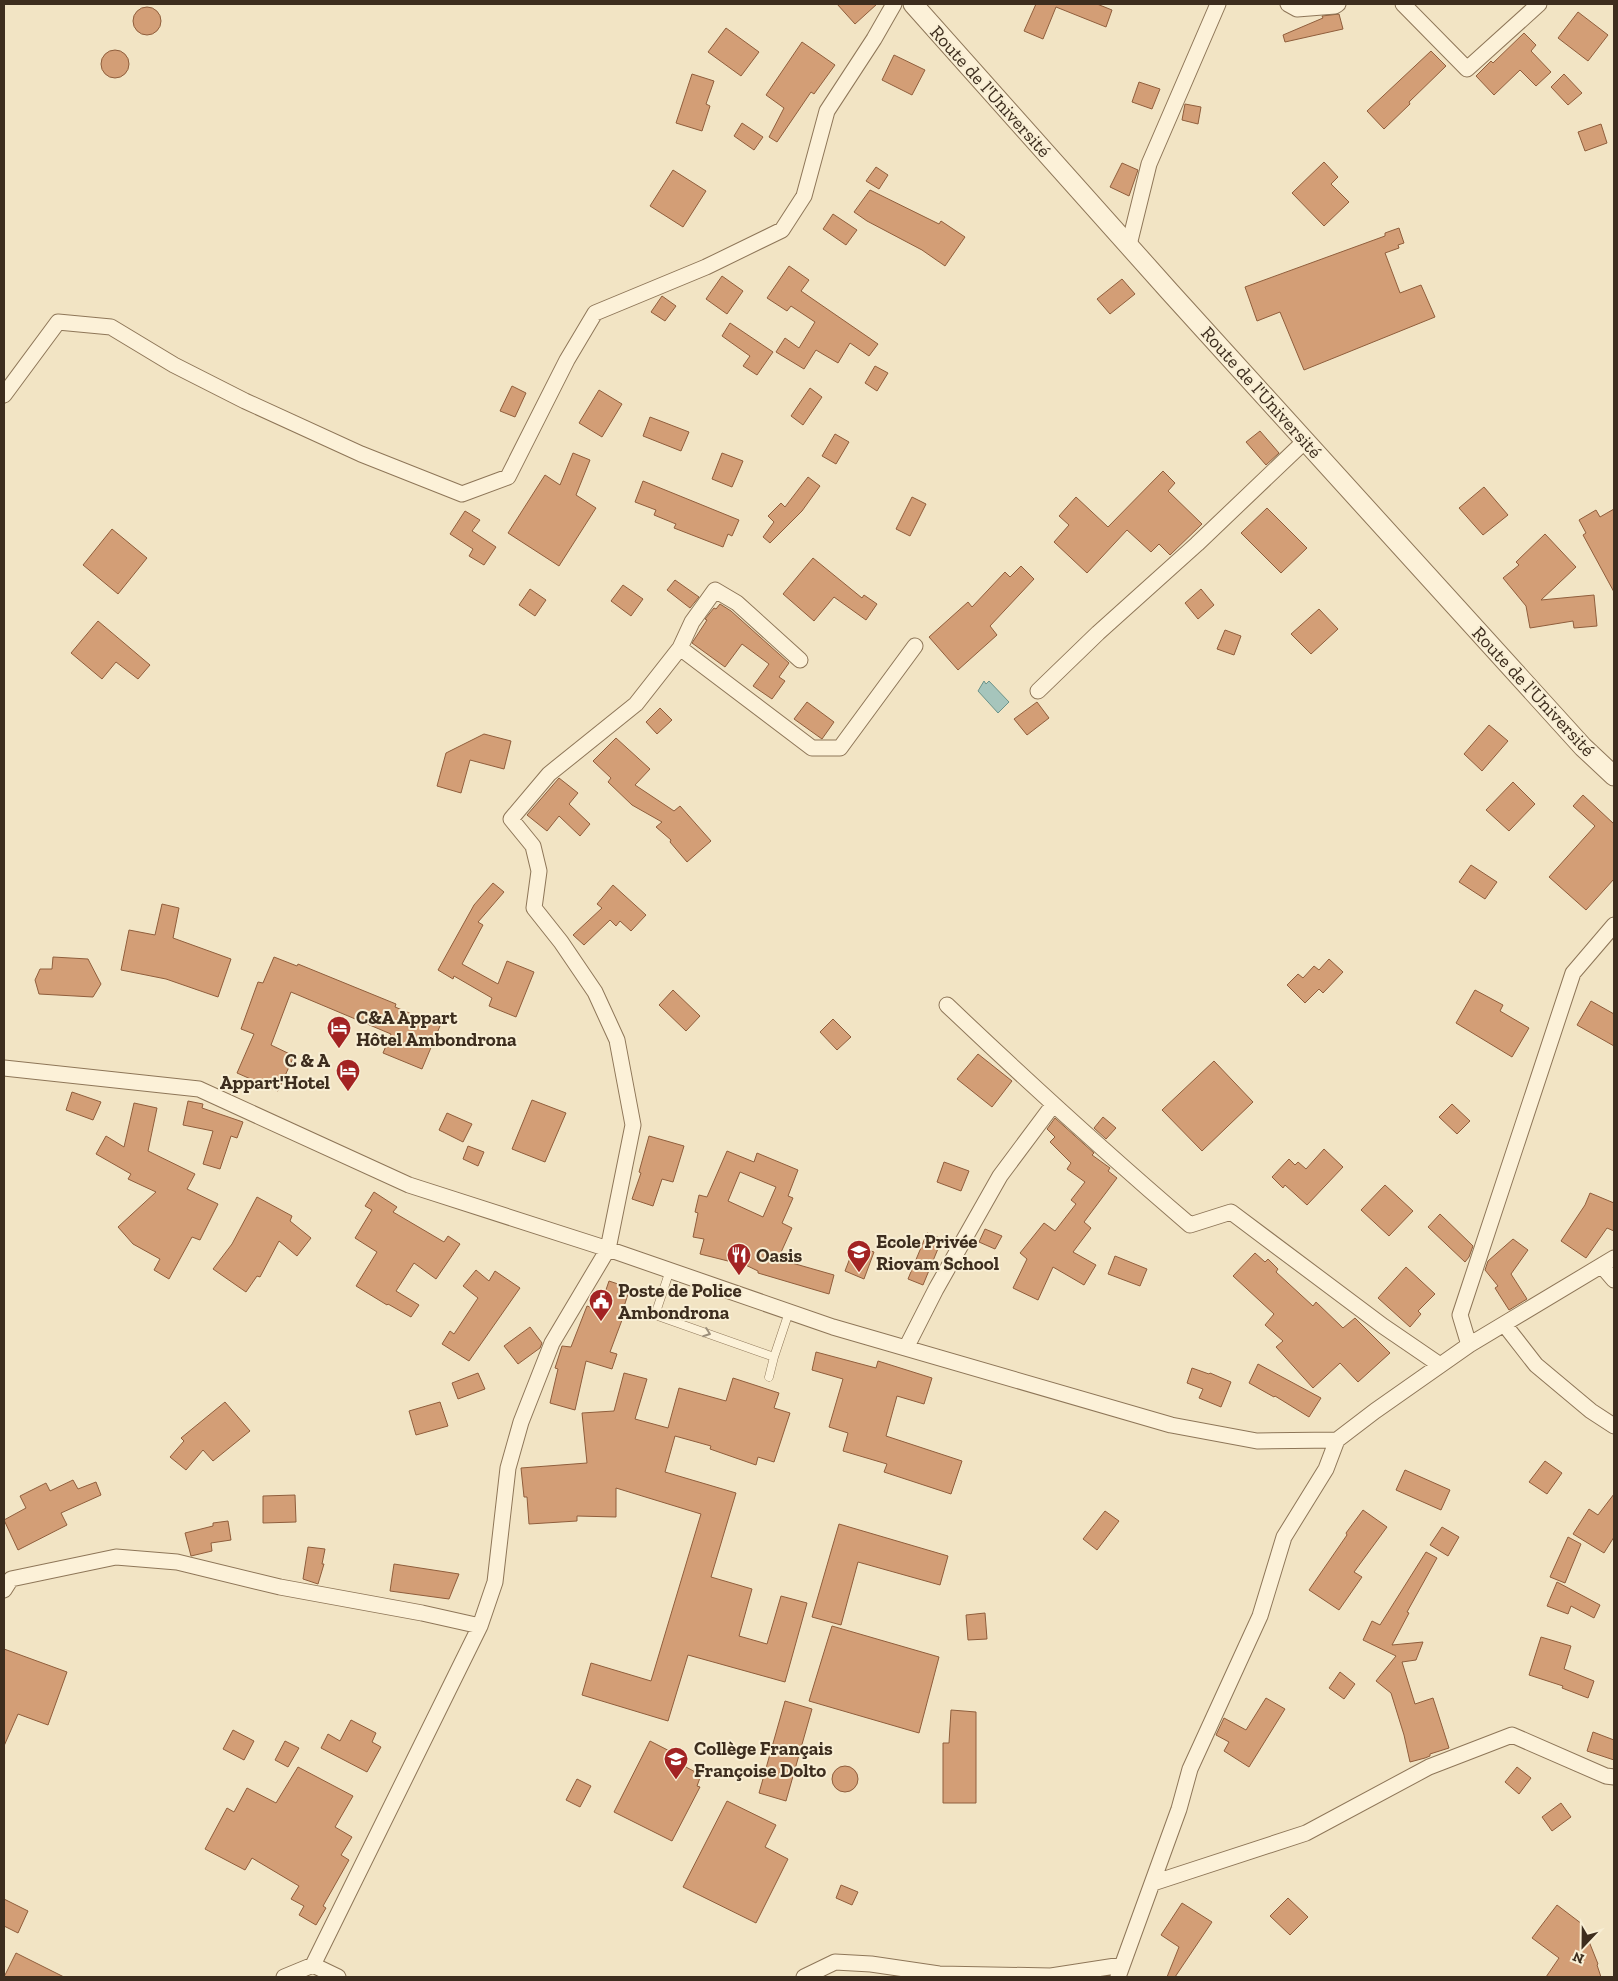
<svg xmlns="http://www.w3.org/2000/svg" width="1618" height="1981" font-family="'Zilla Slab',serif">
<style>
.water{fill:#a6c5bc;stroke:#6c948a}
.building{fill:#d39e76;stroke:#905e3c;fill-rule:evenodd}
.lines{fill:none;stroke-linecap:round;stroke-linejoin:round}
.service-casing{stroke:#8e7658;stroke-width:9}
.minor-casing{stroke:#8e7658;stroke-width:17}
.tertiary-casing{stroke:#8e7658;stroke-width:21}
.service{stroke:#fcf1d8;stroke-width:8}
.minor{stroke:#fcf1d8;stroke-width:15}
.tertiary{stroke:#fcf1d8;stroke-width:19}
.oneway{stroke:#9c8f7b}
.labels{text-anchor:middle;stroke-width:4;stroke-linejoin:round;paint-order:stroke}
.street-label{font-size:19px;fill:#3d2d1e;stroke:#f8eed4}
.poi-label{font-size:19px;font-weight:bold;fill:#3d2d1e;stroke:#f8eed4;text-anchor:start}
</style>
<rect width="100%" height="100%" fill="#f2e4c4"/>
<!-- water -->
<path class="water" d="M984,681L986,684L989,681L1009,702L998,713L978,691Z"/>
<!-- building -->
<path class="building" d="M837,4H877L855,24Z
M1036,4H1097L1112,10L1106,27L1056,7L1043,39L1024,31Z
M133 21a14 14 0 1 1 28 0a14 14 0 1 1-28 0Z
M1578,12L1608,35L1588,61L1558,38Z
M1339,14L1343,29L1285,42L1283,35L1323,18L1322,16Z
M726,28L759,52L741,76L708,52Z
M1524,33L1536,45L1531,51L1551,72L1536,86L1520,70L1494,95L1476,76L1491,61L1493,63Z
M802,42L835,65L814,94L811,92L777,142L769,137L784,108L766,95Z
M101 64a14 14 0 1 1 28 0a14 14 0 1 1-28 0Z
M1431,51L1446,66L1409,102L1410,104L1384,129L1367,111Z
M894,55L925,70L912,95L882,80Z
M692,74L714,81L706,104L710,106L702,131L676,123Z
M1564,74L1582,93L1568,105L1551,87Z
M1139,82L1160,89L1152,109L1132,102Z
M1185,104L1201,107L1198,124L1182,120Z
M742,123L763,137L754,150L734,136Z
M1601,124L1607,143L1585,151L1578,132Z
M1324,162L1338,177L1331,184L1349,202L1324,226L1292,193Z
M1122,163L1138,170L1129,196L1110,187Z
M876,167L888,175L879,189L866,181Z
M673,170L706,191L683,227L650,206Z
M870,190L939,224L941,221L965,237L945,266L922,250L867,221L854,212Z
M833,214L857,230L846,245L823,229Z
M1399,228L1404,243L1398,245L1399,248L1385,253L1400,293L1421,285L1435,317L1304,370L1280,312L1257,321L1245,287L1385,236V233Z
M789,266L809,280L801,291L878,344L869,356L850,343L838,363L816,350L804,369L776,352L785,338L799,348L815,322L791,306L787,311L767,298Z
M722,276L743,291L727,314L706,299Z
M1122,279L1135,294L1110,314L1097,299Z
M662,296L676,306L665,321L651,312Z
M730,323L773,352L757,375L743,366L750,356L722,336Z
M875,366L888,373L877,391L865,383Z
M512,386L526,393L515,417L500,411Z
M810,388L822,397L803,425L791,416Z
M599,390L622,404L602,437L579,423Z
M650,417L689,432L681,451L643,436Z
M1260,431L1279,453L1266,465L1246,442Z
M835,434L849,442L836,464L822,456Z
M573,453L590,460L576,495L596,508L559,566L508,533L545,475L560,485Z
M722,453L743,461L732,487L712,479Z
M1163,471L1175,483L1168,491L1202,524L1170,555L1159,544L1151,552L1127,530L1087,573L1054,542L1069,525L1059,516L1076,497L1108,527Z
M808,477L820,486L802,511L770,543L763,537L774,522L768,516L781,503L785,507Z
M643,481L739,520L732,536L728,534L723,547L674,528L676,524L654,515L656,510L635,502Z
M1484,487L1508,515L1483,535L1459,508Z
M912,497L926,504L910,536L896,529Z
M1267,508L1307,548L1281,573L1241,533Z
M1614,509V592L1583,535L1586,533L1579,520L1596,510L1600,517Z
M465,511L480,520L472,531L496,547L484,565L469,556L473,549L450,534Z
M112,529L147,558L118,594L83,565Z
M1545,534L1576,567L1541,600L1594,595L1597,626L1574,628L1573,621L1530,628L1526,606L1503,578L1519,565L1516,562Z
M813,558L862,598L864,595L877,604L866,620L834,597L814,621L783,594Z
M1021,566L1034,579L990,626L997,635L958,670L929,637L968,602L972,607L1005,572L1010,577Z
M675,580L699,597L690,608L667,590Z
M623,585L643,599L631,616L611,601Z
M530,589L546,600L535,616L519,605Z
M1201,589L1214,605L1198,619L1185,603Z
M720,604L731,611L789,663L779,677L785,681L772,699L753,686L769,664L742,644L725,667L692,643L707,620L705,619L714,608L716,609Z
M1319,609L1338,629L1311,654L1291,634Z
M98,621L150,665L138,679L116,662L102,679L71,653Z
M1225,630L1241,636L1234,655L1217,649Z
M807,702L834,722L822,739L794,719Z
M1037,702L1049,718L1027,735L1014,719Z
M660,708L672,720L657,734L646,722Z
M1489,725L1508,741L1482,771L1464,754Z
M484,734L511,741L504,769L470,760L461,793L437,786L446,753Z
M616,738L650,769L635,785L674,811L680,806L711,841L687,862L670,842L671,840L656,827L662,822L632,805L608,782L611,778L593,761Z
M559,778L578,793L569,804L590,824L580,836L559,816L547,831L527,815Z
M1513,782L1535,804L1509,831L1486,810Z
M1583,795L1614,824V879L1586,910L1549,877L1595,826L1573,806Z
M1471,865L1497,882L1485,899L1459,882Z
M493,883L504,892L478,922L483,925L462,964L498,984L507,961L534,972L516,1017L489,1006L492,998L454,976L453,979L438,970L474,905Z
M613,885L646,915L631,931L620,921L616,926L610,920L584,945L573,935L602,908L597,904Z
M162,904L179,908L173,938L231,959L218,997L166,979L121,970L129,930L155,935Z
M53,957L88,959L101,984L93,997L39,994L35,980L40,969H52Z
M274,957L297,966L298,964L396,1004L395,1007L440,1026L422,1069L383,1053L391,1034L291,992L271,1045L294,1056L278,1091L237,1073L254,1034L241,1029L258,982L263,983Z
M1329,959L1343,972L1323,993L1319,989L1305,1003L1287,985L1298,974L1303,978L1314,966L1319,970Z
M673,990L700,1016L686,1031L659,1005Z
M1475,990L1503,1005L1500,1011L1529,1028L1512,1057L1456,1023Z
M1591,1001L1614,1014V1046L1577,1025Z
M833,1019L851,1037L837,1050L820,1032Z
M978,1054L1012,1081L992,1107L957,1079Z
M1214,1061L1253,1102L1202,1151L1162,1110Z
M72,1092L101,1102L93,1120L66,1110Z
M532,1100L566,1113L545,1162L512,1149Z
M188,1101L203,1104L202,1108L243,1122L237,1138L231,1136L220,1169L203,1164L213,1131L183,1125Z
M134,1103L157,1108L148,1151L195,1174L187,1189L218,1204L200,1240L192,1237L169,1279L154,1270L160,1259L133,1244L118,1227L156,1192L128,1179L131,1174L96,1154L106,1136L124,1147Z
M1452,1104L1470,1121L1457,1134L1439,1117Z
M447,1113L472,1124L463,1142L439,1130Z
M1103,1117L1116,1128L1106,1139L1094,1128Z
M1055,1118L1094,1153L1092,1155L1110,1168L1108,1171L1117,1178L1084,1222L1091,1228L1073,1252L1096,1265L1084,1285L1053,1267L1038,1300L1013,1288L1027,1259L1020,1253L1044,1223L1055,1231L1076,1204L1071,1200L1085,1182L1067,1169L1071,1163L1050,1142L1055,1137L1047,1129Z
M649,1136L684,1146L673,1182L662,1179L653,1206L632,1199L641,1173L639,1172Z
M468,1146L484,1152L478,1166L463,1159Z
M1324,1149L1343,1167L1307,1205L1285,1185L1283,1188L1272,1177L1289,1159L1295,1165L1298,1162L1306,1169Z
M727,1151L754,1162L757,1153L798,1170L788,1196L793,1198L782,1223L792,1228L778,1259L834,1275L829,1294L758,1273V1271L729,1257L728,1261L700,1254L704,1239L693,1237L698,1213L695,1212L699,1195L707,1197ZM740,1172L776,1187L763,1217L728,1201Z
M944,1162L969,1171L961,1191L937,1182Z
M1385,1185L1413,1211L1389,1236L1361,1210Z
M374,1192L397,1207L393,1212L444,1242L448,1236L460,1244L436,1279L414,1263L396,1291L419,1305L411,1317L388,1304L387,1305L356,1286L377,1252L355,1238L372,1210L365,1206Z
M1590,1193L1614,1203V1231L1607,1228L1586,1258L1561,1241L1585,1205Z
M257,1197L292,1216L290,1221L311,1238L297,1256L279,1241L260,1277L257,1276L246,1292L213,1269L232,1244Z
M1440,1214L1473,1246L1469,1257L1465,1262L1428,1227Z
M985,1229L1002,1236L995,1249L979,1242Z
M927,1233L942,1239L923,1285L908,1279Z
M1513,1239L1528,1250L1511,1274L1527,1299L1509,1310L1495,1288L1498,1286L1485,1270L1488,1261Z
M855,1245L874,1252L864,1279L845,1271Z
M1255,1253L1265,1262L1268,1259L1278,1269L1276,1272L1313,1306L1316,1302L1343,1328L1355,1318L1390,1353L1358,1382L1340,1363L1313,1388L1276,1347L1283,1341L1265,1325L1274,1314L1233,1276Z
M1115,1256L1147,1269L1140,1286L1108,1274Z
M1406,1267L1435,1294L1418,1311L1421,1314L1410,1327L1378,1298Z
M476,1270L489,1281L495,1271L520,1288L469,1361L442,1344L450,1331L454,1334L478,1298L463,1286Z
M609,1281L630,1288L620,1319L622,1320L610,1352L617,1354L612,1369L586,1361L575,1410L550,1403L558,1369L555,1368L562,1346L571,1347L587,1306L599,1310Z
M530,1327L542,1343L540,1348L518,1364L504,1346Z
M816,1352L876,1368L878,1361L932,1378L924,1404L897,1396L886,1436L962,1461L951,1494L884,1472L887,1464L843,1451L848,1433L829,1427L843,1379L812,1370Z
M1258,1364L1321,1398L1309,1417L1275,1396L1274,1397L1249,1383Z
M1192,1368L1209,1374L1210,1373L1231,1382L1221,1407L1199,1398L1203,1389L1187,1383Z
M478,1373L485,1389L458,1399L452,1383Z
M624,1373L647,1379L635,1419L668,1428L679,1388L726,1401L733,1378L779,1393L774,1408L790,1413L774,1462L758,1457L756,1465L710,1449L711,1446L675,1436L665,1472L736,1493L711,1577L752,1589L739,1636L767,1644L781,1596L807,1603L785,1682L688,1655L668,1721L582,1695L591,1663L651,1681L701,1514L616,1488V1517L577,1516V1521L529,1524L527,1497H524L521,1468L587,1463L582,1413L614,1411Z
M225,1402L250,1431L213,1461L203,1450L186,1470L170,1457L184,1441L181,1438Z
M440,1402L448,1426L416,1435L409,1411Z
M1545,1461L1562,1473L1547,1494L1529,1482Z
M1405,1470L1450,1490L1441,1510L1396,1490Z
M73,1480L78,1489L96,1482L101,1495L61,1513L67,1525L18,1550L4,1520L26,1508L20,1496L46,1483L50,1491Z
M1614,1494V1537L1604,1553L1573,1534L1589,1509L1598,1515Z
M295,1495L296,1522L263,1523V1496Z
M1363,1510L1387,1527L1354,1572L1362,1577L1339,1610L1309,1590L1347,1535L1346,1533Z
M1105,1511L1119,1521L1097,1550L1083,1539Z
M228,1521L231,1540L211,1543L212,1551L191,1556L185,1533L213,1526V1523Z
M839,1524L948,1556L940,1585L858,1562L841,1625L812,1617Z
M1442,1527L1459,1537L1448,1556L1430,1545Z
M1568,1537L1581,1544L1565,1583L1550,1577Z
M308,1547L325,1549L322,1564H324L318,1584L303,1579Z
M1426,1552L1437,1558L1407,1612L1409,1613L1392,1645L1423,1642L1416,1660L1402,1662L1415,1704L1433,1698L1449,1748L1430,1754V1756L1425,1758L1410,1762L1404,1735L1391,1693L1376,1681L1396,1656L1363,1640L1372,1621L1380,1625Z
M394,1564L459,1574L449,1599L390,1591Z
M1557,1582L1600,1605L1594,1618L1571,1606L1568,1614L1547,1606Z
M985,1613L987,1639L968,1640L966,1615Z
M832,1626L939,1657L919,1733L809,1701Z
M1541,1637L1571,1646L1564,1669L1594,1681L1588,1698L1562,1688L1563,1686L1529,1675Z
M4,1649L67,1672L48,1725L18,1714L4,1746Z
M1340,1672L1355,1684L1344,1699L1329,1688Z
M1266,1698L1285,1709L1249,1767L1224,1751L1229,1742L1216,1735L1224,1718L1246,1730Z
M785,1701L812,1709L786,1801L759,1793Z
M951,1710L976,1712V1803H943V1743H949Z
M351,1720L376,1733L372,1742L381,1747L367,1772L321,1748L328,1734L340,1741Z
M233,1730L254,1741L244,1760L223,1749Z
M1593,1732L1614,1740V1760L1587,1751Z
M285,1741L299,1748L288,1767L275,1760Z
M650,1741L687,1760L684,1766L701,1775L697,1786L700,1787L672,1841L614,1812Z
M832 1779a13 13 0 1 1 26 0a13 13 0 1 1-26 0Z
M298,1767L353,1796L335,1827L352,1837L341,1855L349,1860L323,1906L326,1908L316,1925L299,1915L304,1906L291,1899L299,1886L252,1858L245,1870L205,1849L227,1808L234,1812L247,1788L276,1803Z
M1517,1767L1531,1778L1519,1794L1505,1782Z
M577,1779L591,1786L580,1807L566,1800Z
M727,1801L776,1825L765,1847L788,1859L756,1923L683,1887Z
M1561,1803L1571,1817L1552,1831L1542,1817Z
M841,1885L858,1892L852,1905L836,1898Z
M1288,1898L1308,1917L1290,1935L1270,1916Z
M4,1899L28,1911L18,1933L4,1926Z
M1182,1903L1212,1922L1175,1977H1167L1179,1947L1161,1935Z
M1557,1905L1582,1924L1598,1964L1597,1965L1601,1977H1546L1559,1958L1532,1938Z
M16,1953L64,1977H4Z"/>
<g class="lines">
<defs>
<path id="service" d="M670,1270L655,1315L774,1357L789,1312
M769,1377L774,1357"/>
<path id="minor" d="M1288,4L1297,9L1335,6L1338,4
M1403,4L1467,69L1539,4
M1129,245L1149,164L1218,4
M4,395L58,322L111,327L174,365L245,401L361,454L462,494L508,477L567,360L595,313L706,267L782,230L804,196L827,111L874,39L894,4
M680,648L812,748H840L915,646
M1038,691L1098,633L1197,544L1306,440
M947,1005C1027,1081 1107,1154 1190,1225L1231,1212L1383,1326L1440,1365
M4,1068L199,1089L409,1185L608,1249L833,1327L1171,1425L1257,1441L1337,1440L1375,1411L1469,1345L1614,1258
M1602,1266L1614,1280
M1504,1324L1536,1365L1591,1411L1614,1426
M1469,1345L1460,1315L1573,973L1614,925
M906,1348L936,1289L1000,1176L1053,1105
M4,1590L11,1579L116,1557L177,1562L280,1587L422,1613L480,1626
M1153,1883L1306,1833L1429,1767L1512,1735L1606,1776L1614,1777
M313,1965L480,1626L495,1582L508,1468L521,1422L552,1343L608,1249L633,1125L617,1040L595,992L561,942L534,908L539,871L533,846L511,819L549,774L636,704L680,648L692,622L715,590L737,603L800,660
M284,1977L313,1965L338,1977
M804,1977L835,1962L871,1964L939,1974L1051,1976L1122,1965
M1118,1977L1179,1809L1190,1769L1260,1616L1284,1537L1326,1469L1337,1440"/>
<path id="tertiary" d="M913,4L1170,292L1583,747L1614,776"/>
</defs>
<!-- service casing -->
<use href="#service" class="service-casing"/>
<!-- minor casing -->
<use href="#minor" class="minor-casing"/>
<!-- tertiary casing -->
<use href="#tertiary" class="tertiary-casing"/>
<!-- service -->
<use href="#service" class="service"/>
<!-- minor -->
<use href="#minor" class="minor"/>
<!-- tertiary -->
<use href="#tertiary" class="tertiary"/>
</g>
<!-- one-way arrows -->
<defs><path id="oneway-chevron" d="M-2-3.5L2.5 0L-2 3.5" fill="none" stroke-width="1.6" stroke-linecap="round" stroke-linejoin="round" transform="scale(1.25)"/></defs>
<use class="oneway" href="#oneway-chevron" transform="translate(707 1333) rotate(20)"/>
<!-- icons -->
<defs>
<symbol id="hotel-pin" viewBox="-11 -11 22 30"><path d="M0 17L-7.5 6A9.5 9.5 0 1 1 7.5 6Z" fill="#a32323" stroke="#f8eed4"/><path d="M-6-4.5h1.5V1H6V5H4.5V3h-9V5H-6ZM-4 0a1.8 1.8 0 1 1 3.6 0ZM.5 0V-2.5h3Q6-2.5 6 0Z" fill="#fff"/></symbol>
<symbol id="school-pin" viewBox="-11 -11 22 30"><path d="M0 17L-7.5 6A9.5 9.5 0 1 1 7.5 6Z" fill="#a32323" stroke="#f8eed4"/><path d="M0-5L7-2L0 1L-7-2ZM-4 1L0 2.5L4 1V4Q0 6-4 4Z" fill="#fff"/></symbol>
<symbol id="restaurant-pin" viewBox="-11 -11 22 30"><path d="M0 17L-7.5 6A9.5 9.5 0 1 1 7.5 6Z" fill="#a32323" stroke="#f8eed4"/><path d="M-5-6h1v4h1v-4h1v4h1v-4h1v5L-1.5 .5V6h-2V.5L-5-1ZM5-6V6H3V1.5H1.5Q1.5-4 5-6Z" fill="#fff"/></symbol>
<symbol id="civic-pin" viewBox="-11 -11 22 30"><path d="M0 17L-7.5 6A9.5 9.5 0 1 1 7.5 6Z" fill="#a32323" stroke="#f8eed4"/><path d="M-.6-6.5H3V-4.5H.6V-3L4-1V1h2V6H-6V1h2V-1L-.6-3ZM-1.2 2.5V6h2.4V2.5Z" fill="#fff"/></symbol>
</defs>
<g fill-rule="evenodd">
<use href="#hotel-pin" x="325" y="1014" width="28" height="38"/>
<use href="#hotel-pin" x="334" y="1057" width="28" height="38"/>
<use href="#school-pin" x="845" y="1238" width="28" height="38"/>
<use href="#restaurant-pin" x="725" y="1241" width="28" height="38"/>
<use href="#civic-pin" x="587" y="1287" width="28" height="38"/>
<use href="#school-pin" x="662" y="1745" width="28" height="38"/>
</g>
<g class="labels">
<!-- street labels -->
<g class="street-label">
<text transform="translate(991 91) rotate(48)" y="7">Route de l'Université</text>
<text transform="translate(1262 392) rotate(48)" y="7">Route de l'Université</text>
<text transform="translate(1534 691) rotate(47)" y="7">Route de l'Université</text>
</g>
<!-- poi labels -->
<g class="poi-label">
<text x="356" y="1024">C&amp;A Appart<tspan x="356" dy="22">Hôtel Ambondrona</tspan></text>
<text x="330" y="1067" text-anchor="end">C &amp; A<tspan x="330" dy="22">Appart'Hotel</tspan></text>
<text x="876" y="1248">Ecole Privée<tspan x="876" dy="22">Riovam School</tspan></text>
<text x="756" y="1262">Oasis</text>
<text x="618" y="1297">Poste de Police<tspan x="618" dy="22">Ambondrona</tspan></text>
<text x="694" y="1755">Collège Français<tspan x="694" dy="22">Françoise Dolto</tspan></text>
</g>
</g>
<!-- border -->
<rect width="1618" height="1981" fill="none" stroke="#3d2d1e" stroke-width="10"/>
<!-- north arrow -->
<g transform="translate(1583 1946) rotate(202)" stroke="#f8eed4" stroke-width="4" paint-order="stroke">
<path d="M0-4L9 19L0 12L-9 19Z" fill="#3d2d1e"/>
<text y="-8" font-size="14" font-weight="bold" text-anchor="middle" fill="#3d2d1e">N</text>
</g>
</svg>
